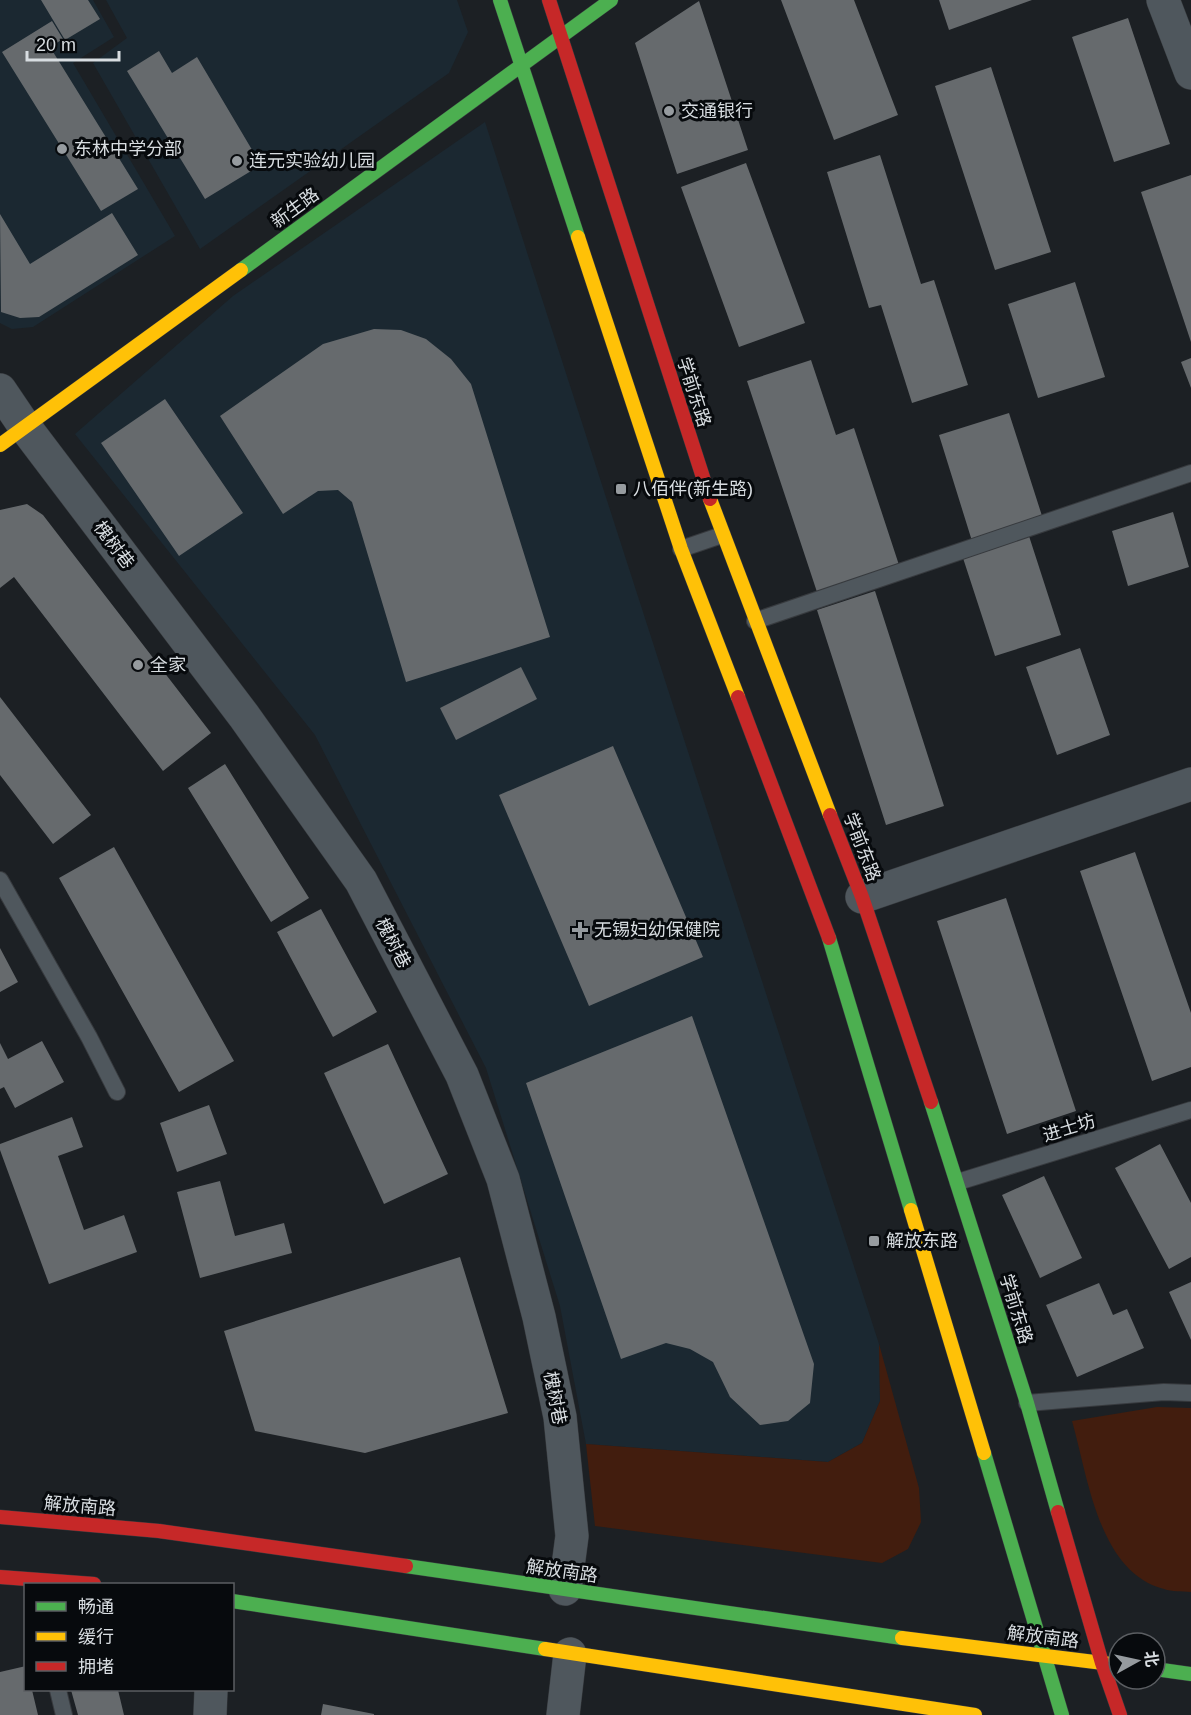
<svg xmlns="http://www.w3.org/2000/svg" width="1191" height="1715" font-family="Arial,'Noto Sans SC',sans-serif">
<style>
.built{fill:#1b2831}
.green{fill:#421d0e}
.building{fill:#666a6d}
.lines{fill:none;stroke-linecap:round;stroke-linejoin:round}
.lane-casing{stroke:#373a3e;stroke-width:18}
.street-casing{stroke:#373a3e;stroke-width:34}
.fast-casing{stroke:#373a3e;stroke-width:15}
.slow-casing{stroke:#373a3e;stroke-width:15}
.jam-casing{stroke:#373a3e;stroke-width:15}
.lane{stroke:#4f575d;stroke-width:16}
.street{stroke:#4f575d;stroke-width:33}
.fast{stroke:#4caf50;stroke-width:14}
.slow{stroke:#ffc107;stroke-width:14}
.jam{stroke:#c62828;stroke-width:14}
.poi-dot{fill:#969b9f;stroke:#070a0d;stroke-width:2}
.labels{text-anchor:middle;stroke-width:6;stroke-linejoin:round;paint-order:stroke}
.poi-label{font-size:18px;fill:#d8dde1;stroke:#070a0d;text-anchor:start}
.street-label{font-size:18px;fill:#d8dde1;stroke:#070a0d}
</style>
<rect width="100%" height="100%" fill="#1c2024"/>
<!-- built -->
<path class="built" d="M0,0H93L114,37L73,63L175,236L33,327L12,329L0,323Z
M106,0H457L468,32L449,73L200,249L93,63L127,38Z
M485,122L879,1344L880,1401L862,1443L828,1462L586,1444L560,1306L486,1068L315,735L75,434L233,296Z"/>
<!-- green -->
<path class="green" d="M879,1344L919,1488L921,1522L908,1549L882,1563L595,1526L586,1444L828,1462L862,1443L880,1401Z
M1157,1407L1191,1408V1592C1182,1591 1172,1592 1164,1589C1098,1572 1088,1476 1072,1421Z"/>
<!-- building -->
<path class="building" d="M41,0H88L100,19L65,40Z
M781,0H854L898,115L834,140Z
M939,0H1032L949,30Z
M699,1L748,150L677,174L635,43Z
M1128,18L1170,144L1114,162L1072,37Z
M52,21L63,39L50,47L138,189L101,211L2,52Z
M159,51L172,73L197,57L261,165L205,199L127,71Z
M991,67L1051,252L995,270L935,86Z
M880,155L921,284L934,280L968,385L912,403L881,305L869,308L827,172Z
M746,163L805,323L739,347L681,187Z
M1191,175V342L1141,192Z
M112,213L138,255L39,317L20,318L1,312L0,214L30,264Z
M1075,282L1105,377L1038,398L1008,304Z
M374,329L401,330L426,339L451,359L471,384L550,637L406,682L352,502L338,490L318,491L283,514L220,416L323,344Z
M1191,358V388L1181,362Z
M811,360L836,435L854,428L899,565L817,592L747,381Z
M165,399L243,513L179,556L101,443Z
M1009,413L1043,519L972,541L939,435Z
M27,504L43,515L211,733L163,771L14,577L0,588V510Z
M1173,512L1189,567L1128,586L1112,531Z
M1029,536L1061,635L995,656L963,558Z
M875,591L944,806L886,825L817,610Z
M1080,648L1110,735L1057,755L1026,667Z
M521,667L537,699L456,740L440,708Z
M0,697L91,815L53,844L0,775Z
M613,746L703,957L589,1006L499,795Z
M225,764L309,898L271,922L188,788Z
M114,847L234,1061L179,1092L59,878Z
M1135,852L1191,1013V1067L1152,1081L1080,871Z
M1006,898L1076,1111L1007,1134L937,921Z
M321,909L377,1012L333,1037L277,932Z
M0,948L18,982L0,992Z
M692,1016L814,1364L810,1403L788,1421L760,1425L730,1397L713,1362L690,1349L666,1343L621,1359L526,1083Z
M42,1041L64,1082L15,1108L4,1087L0,1089V1043L8,1059Z
M388,1044L448,1174L384,1204L324,1073Z
M209,1105L227,1154L177,1172L160,1123Z
M72,1117L83,1147L58,1156L84,1230L124,1215L137,1252L49,1284L0,1150V1144Z
M1160,1144L1191,1203V1257L1169,1269L1115,1168Z
M1044,1176L1082,1258L1040,1278L1002,1195Z
M220,1181L235,1236L284,1223L292,1253L200,1278L177,1192Z
M460,1257L508,1413L365,1453L255,1431L224,1331Z
M1191,1282V1340L1169,1292Z
M1099,1283L1113,1315L1127,1309L1144,1348L1077,1377L1046,1305Z
M26,1666V1690H32L38,1715H0V1672Z
M71,1690H118L124,1715H78Z
M323,1704L374,1714V1715H321Z"/>
<g class="lines">
<defs>
<path id="lane" d="M681,549L722,535
M755,621L1191,473
M0,880L89,1037L117,1092
M958,1182L1191,1110
M1027,1403L1164,1392L1191,1393
M58,1690L64,1715"/>
<path id="street" d="M1163,0L1191,73
M0,390L25,427L244,716L361,881L462,1075L503,1179L539,1317L560,1417L572,1536L565,1589
M862,897L1191,784
M210,1715L211,1690
M563,1715L570,1654"/>
<path id="fast" d="M500,0L578,237
M241,270L611,0
M829,938L911,1210
M931,1102L1027,1403L1058,1512
M984,1453L1062,1715
M406,1566L902,1638
M232,1601L545,1649
M1155,1669L1191,1674"/>
<path id="slow" d="M578,237L681,549L738,697
M0,445L241,270
M710,499L830,815
M911,1210L984,1453
M902,1638L1119,1665
M545,1649L975,1715"/>
<path id="jam" d="M549,0L710,499
M738,697L829,938
M830,815L862,897L931,1102
M1058,1512L1102,1663L1120,1715
M0,1517L159,1531L406,1566
M0,1577L94,1584"/>
</defs>
<!-- lane casing -->
<use href="#lane" class="lane-casing"/>
<!-- street casing -->
<use href="#street" class="street-casing"/>
<!-- fast casing -->
<use href="#fast" class="fast-casing"/>
<!-- slow casing -->
<use href="#slow" class="slow-casing"/>
<!-- jam casing -->
<use href="#jam" class="jam-casing"/>
<!-- lane -->
<use href="#lane" class="lane"/>
<!-- street -->
<use href="#street" class="street"/>
<!-- fast -->
<use href="#fast" class="fast"/>
<!-- slow -->
<use href="#slow" class="slow"/>
<!-- jam -->
<use href="#jam" class="jam"/>
</g>
<!-- markers -->
<g class="poi-dot">
<circle cx="669" cy="111" r="6"/>
<circle cx="62" cy="149" r="6"/>
<circle cx="237" cy="161" r="6"/>
<rect x="615" y="483" width="12" height="12" rx="3"/>
<circle cx="138" cy="665" r="6"/>
<path d="M577 921h6v6h6v6h-6v6h-6v-6h-6v-6h6z"/>
<rect x="868" y="1235" width="12" height="12" rx="3"/>
</g>
<g class="labels">
<!-- poi labels -->
<g class="poi-label">
<text x="681" y="117">交通银行</text>
<text x="74" y="155">东林中学分部</text>
<text x="249" y="167">连元实验幼儿园</text>
<text x="633" y="495">八佰伴(新生路)</text>
<text x="150" y="671">全家</text>
<text x="594" y="936">无锡妇幼保健院</text>
<text x="886" y="1247">解放东路</text>
</g>
<!-- street labels -->
<g class="street-label">
<text transform="translate(295 208) rotate(-36)" y="6">新生路</text>
<text transform="translate(694 392) rotate(72)" y="6">学前东路</text>
<text transform="translate(114 545) rotate(53)" y="6">槐树巷</text>
<text transform="translate(862 847) rotate(69)" y="6">学前东路</text>
<text transform="translate(393 943) rotate(62)" y="6">槐树巷</text>
<text transform="translate(1069 1128) rotate(-17)" y="6">进士坊</text>
<text transform="translate(1016 1309) rotate(73)" y="6">学前东路</text>
<text transform="translate(555 1398) rotate(79)" y="6">槐树巷</text>
<text transform="translate(80 1506) rotate(5)" y="6">解放南路</text>
<text transform="translate(562 1571) rotate(8)" y="6">解放南路</text>
<text transform="translate(1043 1637) rotate(7)" y="6">解放南路</text>
</g>
</g>
<!-- legend -->
<rect x="24" y="1583" width="210" height="108" fill="#070a0d" stroke="#5b5e62" stroke-width="1.5"/>
<rect x="36" y="1602" width="30" height="9" fill="#4caf50" stroke="#5b5e62" stroke-width="1.5"/>
<text x="78" y="1613" font-size="18" fill="#d8dde1">畅通</text>
<rect x="36" y="1632" width="30" height="9" fill="#ffc107" stroke="#5b5e62" stroke-width="1.5"/>
<text x="78" y="1643" font-size="18" fill="#d8dde1">缓行</text>
<rect x="36" y="1662" width="30" height="9" fill="#c62828" stroke="#5b5e62" stroke-width="1.5"/>
<text x="78" y="1673" font-size="18" fill="#d8dde1">拥堵</text>
<!-- north arrow -->
<g transform="translate(1137 1661) rotate(82)"><circle r="28" fill="#070a0d" stroke="#5b5e62" stroke-width="1.5"/>
<path d="M0-4.5L10 22L0 15L-10 22Z" fill="#969b9f"/>
<text y="-9" font-size="16" font-weight="bold" text-anchor="middle" fill="#d8dde1">北</text>
</g>
<!-- scale -->
<path d="M27 51v9h92v-9" fill="none" stroke="#d8dde1" stroke-width="3"/>
<text x="36" y="51" font-size="18" fill="#d8dde1" stroke="#070a0d" stroke-width="4.5" paint-order="stroke">20 m</text>
</svg>
